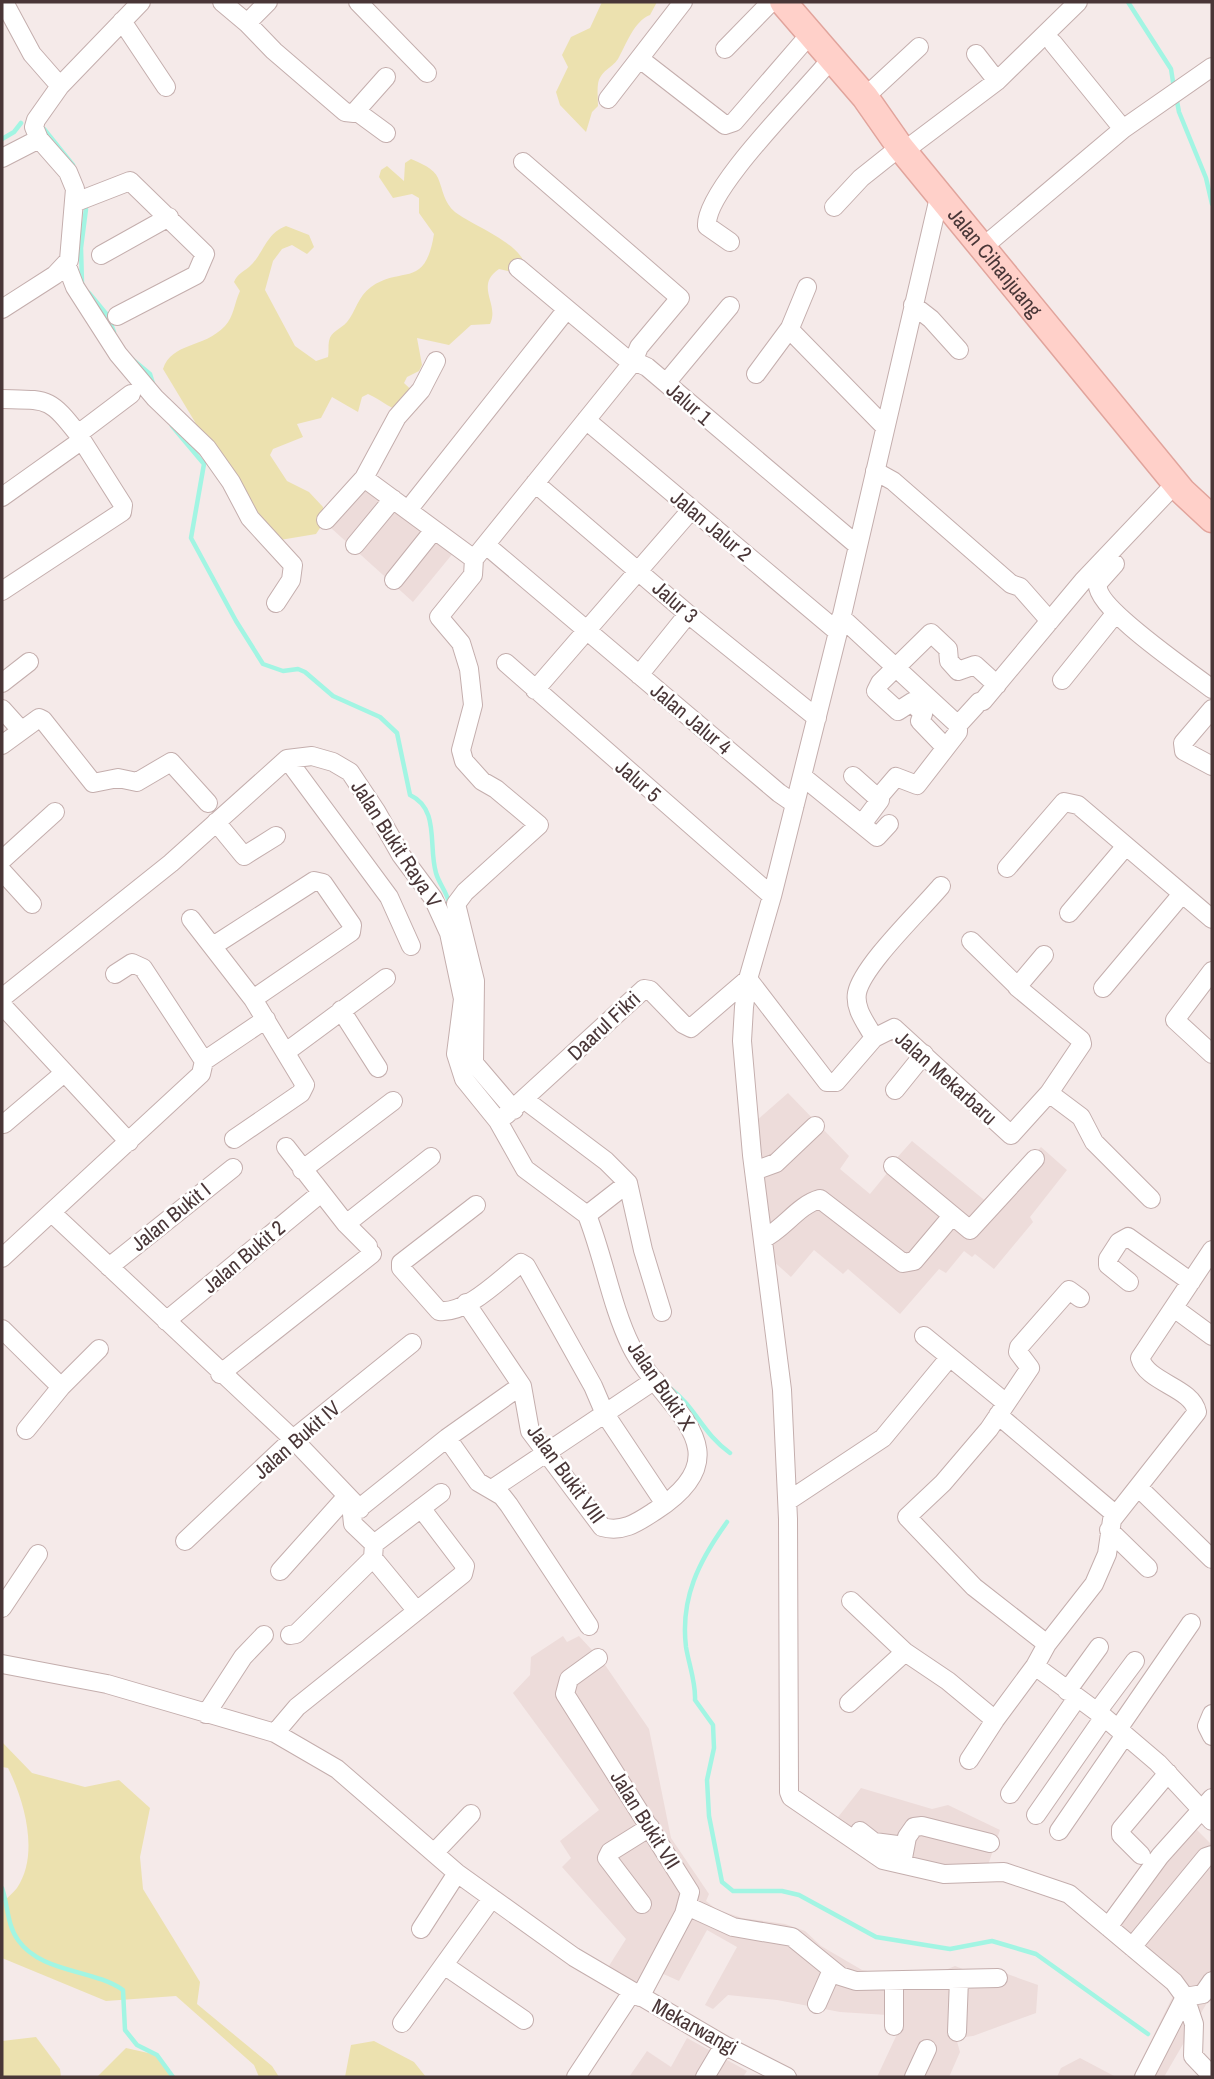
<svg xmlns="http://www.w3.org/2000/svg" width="1214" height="2079" font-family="'Archivo Narrow',sans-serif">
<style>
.residential{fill:#eddcda}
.green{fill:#ece1af}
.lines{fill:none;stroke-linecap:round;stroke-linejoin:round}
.stream{stroke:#a2f5e3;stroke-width:4.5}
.minor-casing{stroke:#c4aead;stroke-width:20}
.secondary-casing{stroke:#e1a49c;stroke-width:29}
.minor{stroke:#fff;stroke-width:18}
.secondary{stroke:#ffd0c9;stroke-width:26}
.labels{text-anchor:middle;stroke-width:5;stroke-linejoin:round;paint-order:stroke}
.street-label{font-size:21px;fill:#493637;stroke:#fff}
</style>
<rect width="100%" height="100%" fill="#f5eae9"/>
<!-- residential -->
<path class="residential" d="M366,487L454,552L413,602L331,528Z
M788,1093L849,1156L840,1169L870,1194L888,1172L886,1170L912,1141L988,1203L1041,1147L1067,1170L1030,1217L1033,1222L994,1269L975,1254L972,1257L964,1251L946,1273L939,1269L900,1314L848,1269L843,1274L814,1250L791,1277L772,1260L755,1122Z
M563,1636L567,1642L579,1636L603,1662L649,1729L671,1838L709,1894L706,1901L716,1909L742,1918L785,1924L805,1931L821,1946L862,1970L891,1975L943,1971L955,1966L968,1971L996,1970L1038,1985L1036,2013L973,2036L956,2038L960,2052L949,2077H877L898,2032L887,2015L840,2012L777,2000L728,1995L713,2009L705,2005L737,1947L707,1930L679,1981L659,1972L650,1990L607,1969L626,1939L562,1867L571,1858L560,1841L599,1810L513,1693L530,1675L531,1657Z
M861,1788L932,1809L948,1805L1000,1830L988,1865L951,1867L886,1855L835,1821Z
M1191,1824L1212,1845V2001H1208L1164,2077H1133L1180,1982L1112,1925Z
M687,2038L747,2071L743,2077H629L647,2051L671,2067Z
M1080,2058L1116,2077H1057L1061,2068Z"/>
<!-- green -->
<path class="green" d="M602,2H657L650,15C634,21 626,45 618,59C612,68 600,71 598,84C597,91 598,99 598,106L592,112L586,132L560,105L556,92L568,67L562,55L571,37L590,28Z
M411,159C420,163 434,168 438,178C443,190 444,203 455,212C473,226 522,243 526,268L517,273L499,269C474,286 500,304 490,324L471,325L449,345L417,338L422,365L419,371L407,377L404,383L422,400L417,410C398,418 385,401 368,394L362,397L358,412L332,397L321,418L297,424L303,437L273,449L270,455L287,481L309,492L323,507L322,525L316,534L280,540L253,511L199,436L195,422L163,369C172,342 203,349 225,326C234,316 234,304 240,291L234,282C238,273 242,273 249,267C264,254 265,234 286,226L309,235L314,247L307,254L292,245L282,249L273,261L265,290L295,346L316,361L328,357C329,351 328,346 329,341C331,331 341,329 347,322C356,311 358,296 371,287C402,265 425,290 434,234L419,213V198L412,194L393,198L379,177L381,170L387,166L404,181L405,163Z
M2,1742L32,1773L85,1787L119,1780L150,1808L140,1857L143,1889L200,1982L197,2004L272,2066L279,2077H259L254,2065L176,1996L106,2001L2,1958V1903C7,1898 13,1893 17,1888C40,1854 24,1800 8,1768L2,1767Z
M36,2037L60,2069L61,2077H2V2041Z
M374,2041L414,2062L426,2077H345L351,2045Z
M126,2048L157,2055L173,2077H97Z"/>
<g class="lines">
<!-- stream -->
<path class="stream" d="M1128,2L1171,69L1174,88
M1176,96L1179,112L1206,178L1212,204
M44,129L73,165
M2,139L14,132L21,123
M82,283L81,248L86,209
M89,293L108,316L114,332
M132,359L150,374L154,387
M172,426L204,464L191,538L236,621L263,664L283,671L298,669L305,672L333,696L380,717L397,733L410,795C440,809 428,846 436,873C439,884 447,892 449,903
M485,1092L502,1112
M670,1388C696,1408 703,1434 730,1453
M727,1522C699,1561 680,1598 686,1647C689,1665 696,1683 695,1700L713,1725L714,1748L707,1780L709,1816L722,1882L733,1891H782L799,1895L876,1937L950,1949L992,1941L1036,1954L1148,2034
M2,1888C8,1905 7,1925 18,1940C41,1973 93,1969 123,1990L125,2030L137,2045L157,2055L173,2077"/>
<defs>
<path id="minor" d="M4,2L32,54L60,86
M222,2L247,23L268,2
M358,2L427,73
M122,21L166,87
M247,23L274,51L345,112L354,113L386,77
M1053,43L1123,129
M725,49L771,2
M976,54L997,81
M640,59L725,125L734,122L811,33
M865,97L919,47
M608,99L683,2
M356,111L386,133
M904,151L997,81L1078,2
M2,158L39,139
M940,193L838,632L772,896L748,979L744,1007L742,1041L752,1155L782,1390L788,1519L789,1792L791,1797L883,1860L944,1874L1004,1872L1069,1894L1174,1982L1185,1997L1194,2024L1193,2056L1212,2076
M76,202L130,181L205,254L196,275L117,316
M834,207L861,178L900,147
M730,242L707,226C704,190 806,91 831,59
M983,247L1123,129L1212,67
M101,255L169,217
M67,266L75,287L118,354L155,398L207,448L231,482L250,518L293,565L291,580L276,603
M518,268L623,356L647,367L857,545
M807,287L790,328L792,332L885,427
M913,305L931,319L959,350
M2,309L55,275L69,260L75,189L68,172L39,139L34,127L36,120L60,86L141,2
M756,374L790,328
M666,383L730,306
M2,399C48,400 49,397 78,434L131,394
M586,420L838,632
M875,471L893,481L1011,584L1020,587L1050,621
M364,478L474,559L633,362L639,347L680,298L523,162
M535,483L688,614L817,718
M2,497L82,440
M408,510L567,309
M326,520L364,478L397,417L421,390L436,361
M355,545L393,499
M486,545L779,793L795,804
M474,559L473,575L439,617L461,643L469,669L473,705L461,750L464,761L482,781L496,789L539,825L465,892L456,904L475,981L474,1063L514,1110
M1115,564L1098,583C1093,607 1192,673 1212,689
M394,580L434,530
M2,591L122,512L123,505L78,434
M841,617L958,725
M506,663L772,896
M639,675L688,614
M1062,680L1115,614
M2,683L29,662
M535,690L691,510
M2,709L20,729
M1212,709L1183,743L1184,751L1212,766
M2,745L39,718L43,720L93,783L118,778L137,782L171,762L208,803
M945,747L920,721L923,714L912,702L898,711L876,691L880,683L931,633L948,649L949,661L958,671L975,665L997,685
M287,759L389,897L411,946
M802,776L877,837L889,824
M853,776L880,800L862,824
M878,798L896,777L917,785L958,732V725L979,702L983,701L1083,581L1176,483
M216,822L244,856L276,836
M2,860L55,812
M1007,868L1064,802L1078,805L1212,919
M2,871L32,904
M1069,913L1125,847
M191,919L253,999L305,1085L301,1093L234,1139
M971,941L1016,985
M213,946L314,881L323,883L352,925L351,932L253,999
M1212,971L1175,1020L1212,1054
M748,979L827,1082H836L874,1038L894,1028L1011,1135L1049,1093L1082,1044L1081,1040L1017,987L1044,955
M1103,988L1182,894
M2,998L171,863L287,759L312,756L333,762L350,772L376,811L401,855L433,898L449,933L463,999L456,1054L464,1079L498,1121L525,1169L587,1215
M2,1005L129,1142
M341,1010L378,1068
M874,1038C868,1025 854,1010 857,993C862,966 921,910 941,886
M286,1052L386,978
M204,1061L266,1019
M895,1090L924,1054
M1049,1093L1081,1117L1094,1142L1151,1199
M525,1100L606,1161L628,1183L643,1250L662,1312
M506,1115L644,989L650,990L683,1024L691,1028L748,979
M4,1124L64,1073
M286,1147L346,1224L368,1246
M893,1166L970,1230L1035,1159
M302,1170L393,1101
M754,1171L776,1163L815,1126
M476,1205L401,1263V1268L439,1311C467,1314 500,1279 521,1263L526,1266L593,1386L605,1414L665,1504
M52,1213L293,1439L360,1509
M587,1215L628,1183
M346,1224L431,1157
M763,1239C784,1229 798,1205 820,1199L903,1263L914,1261L952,1216
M1212,1250L1140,1358C1147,1383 1192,1387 1197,1412L1112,1520L1107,1554L1094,1584L1047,1644L1035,1666L1104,1717L1158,1763L1212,1821
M2,1258L201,1074L204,1061L143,968L132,963L115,974
M109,1267L233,1168
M1129,1282L1108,1265V1259L1119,1242L1128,1237L1191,1282
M466,1303L522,1386L530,1431L602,1527C623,1533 638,1522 655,1511C750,1450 661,1407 631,1346C611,1305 604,1258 587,1215
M1174,1308L1212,1336
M166,1321L321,1193
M2,1329L61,1387L26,1430
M924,1336L1006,1403
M220,1374L372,1254
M61,1387L99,1349
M998,1415L1116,1515
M447,1438L512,1392
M1138,1487L1212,1559
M492,1489L655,1380
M788,1501L883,1438L949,1358
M1109,1530L1148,1568
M185,1541L293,1439L412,1343
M374,1544L353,1524L352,1514L447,1438L478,1482L502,1496L509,1505L589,1626
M280,1571L347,1496
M851,1601L905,1652L948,1681L995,1720
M2,1608L38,1554
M416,1610L373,1558L374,1544L441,1493
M290,1635L296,1634L373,1558
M1047,1644L974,1587L907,1517L943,1483L989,1429L1030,1368L1018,1352L1019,1347L1069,1290L1080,1298
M598,1658L569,1679L565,1694L690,1892L684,1914L640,1997
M2,1664L107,1684L275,1733L337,1769L457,1873L574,1957L724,2045L787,2077
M1067,1691L1099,1647
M849,1703L905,1652
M1097,1712L1135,1661
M206,1714L243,1657L264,1635
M1212,1714L1207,1726L1212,1736
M1118,1729L1191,1623
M275,1733L297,1707L463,1574L465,1566L421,1508
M969,1760L995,1720L1035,1666
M1010,1794L1077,1698
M1036,1815L1104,1717
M860,1831L874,1842L905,1846
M1059,1831L1125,1735
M434,1853L471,1814
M1141,1855L1121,1835V1829L1168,1773
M902,1863L907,1837L914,1827L922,1826L990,1843
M642,1904L607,1858L610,1852L650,1827
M687,1906L733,1927L792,1937L840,1976L856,1981L998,1978
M1108,1927L1160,1856L1212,1798
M421,1929L457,1873
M1132,1947L1206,1857L1212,1855
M444,1965L524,2020
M894,1981V2026
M1185,1997L1203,1994L1212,1981
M817,2004L832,1970
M402,2023L492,1898
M957,2032L959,1979
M576,2077L632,1992
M705,2077L724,2045
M914,2077L927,2049
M1144,2077L1185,1997"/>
<g id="secondary">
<path id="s1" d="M783,2L865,97L900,147L1182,491L1212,519"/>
</g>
</defs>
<!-- minor casing -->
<use href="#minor" class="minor-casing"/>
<!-- secondary casing -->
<use href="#secondary" class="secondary-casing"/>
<!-- minor -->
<use href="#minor" class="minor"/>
<!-- secondary -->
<use href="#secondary" class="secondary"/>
</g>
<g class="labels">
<!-- street labels -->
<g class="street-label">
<text dy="7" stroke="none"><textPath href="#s1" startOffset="336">Jalan Cihanjuang</textPath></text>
<text transform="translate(689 404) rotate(41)" y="7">Jalur 1</text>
<text transform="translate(711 526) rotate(40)" y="7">Jalan Jalur 2</text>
<text transform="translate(675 602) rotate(41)" y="7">Jalur 3</text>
<text transform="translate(691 719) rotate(40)" y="7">Jalan Jalur 4</text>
<text transform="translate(638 781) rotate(41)" y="7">Jalur 5</text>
<text transform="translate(396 844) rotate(57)" y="7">Jalan Bukit Raya V</text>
<text transform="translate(604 1026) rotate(-43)" y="7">Daarul Fikri</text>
<text transform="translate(946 1078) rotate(42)" y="7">Jalan Mekarbaru</text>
<text transform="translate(171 1217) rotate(-39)" y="7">Jalan Bukit I</text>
<text transform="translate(244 1257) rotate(-40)" y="7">Jalan Bukit 2</text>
<text transform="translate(661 1386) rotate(56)" y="7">Jalan Bukit X</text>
<text transform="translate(297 1440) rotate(-41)" y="7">Jalan Bukit IV</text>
<text transform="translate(566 1474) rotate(54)" y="7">Jalan Bukit VIII</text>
<text transform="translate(645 1820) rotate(58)" y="7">Jalan Bukit VII</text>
<text transform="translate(695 2027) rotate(29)" y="7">Mekarwangi</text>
</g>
</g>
<!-- border -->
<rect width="1214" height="2079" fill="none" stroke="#493637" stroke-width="7"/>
</svg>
